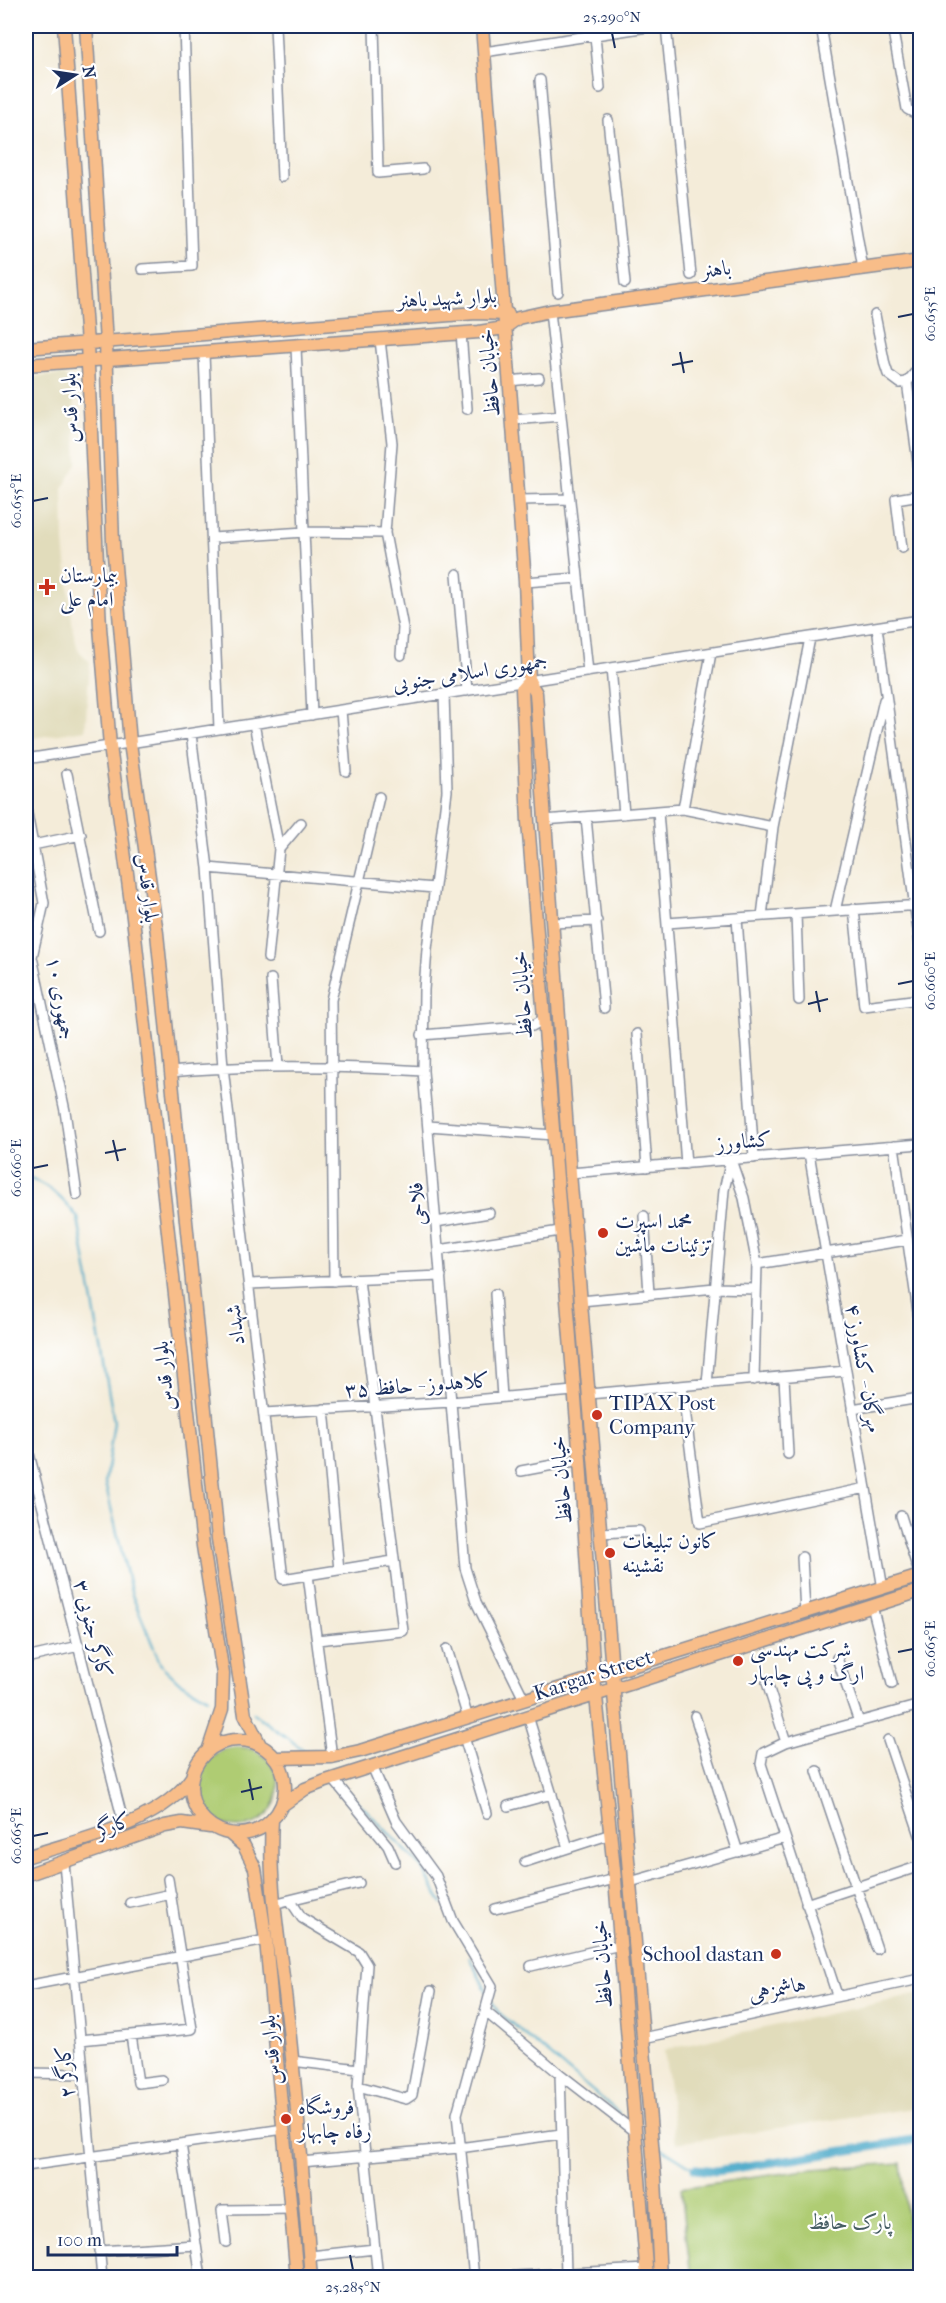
<svg xmlns="http://www.w3.org/2000/svg" width="946" height="2303" font-family="'IM FELL French Canon',Amiri,serif">
<style>
.built{fill:#e1dcbb}
.green{fill:#afcc73;stroke:#657e68;stroke-width:1.5}
.lines{fill:none;stroke-linecap:round;stroke-linejoin:round}
.stream{stroke:#49a8c8;stroke-width:2}
.canal{stroke:#49a8c8;stroke-width:9}
.minor-casing{stroke:#888e9c;stroke-width:12}
.major-casing{stroke:#888e9c;stroke-width:15}
.minor{stroke:#fff;stroke-width:9}
.major{stroke:#f8bd89;stroke-width:12}
.ticks{fill:none;stroke:#1b2f5e;stroke-width:2}
.poi-dot{fill:#c8321e;stroke:#fff;stroke-width:2}
.labels{text-anchor:middle;stroke-width:4.5;stroke-linejoin:round;paint-order:stroke}
.street-label{font-size:21px;fill:#1b2f5e;stroke:#fff}
.poi-label{font-size:21px;fill:#1b2f5e;stroke:#fff;text-anchor:start}
.park-label{font-size:21px;fill:#475e64;stroke:#fff}
.neatline{fill:none;stroke:#1b2f5e;stroke-width:2}
.ticks-label{font-size:15px;text-anchor:middle;fill:#1b2f5e}
</style>
<rect width="100%" height="100%" fill="#fff"/>
<filter id="ink" filterUnits="userSpaceOnUse"><feTurbulence type="fractalNoise" baseFrequency=".0167" numOctaves="2"/><feDisplacementMap in="SourceGraphic" scale="12" xChannelSelector="R" yChannelSelector="G"/><feConvolveMatrix kernelMatrix="1 2 1 2 8 2 1 2 1" color-interpolation-filters="sRGB"/></filter>
<filter id="wash" filterUnits="userSpaceOnUse"><feTurbulence type="fractalNoise" baseFrequency=".008" numOctaves="4" result="noise"/><feDisplacementMap in="SourceGraphic" scale="24" xChannelSelector="R" yChannelSelector="G"/><feGaussianBlur stdDeviation="1.35" result="paint"/><feColorMatrix in="noise" values="0 0 0 0 0 0 0 0 0 0 0 0 0 0 0 0 0 1.4 0 .05"/><feComposite in="paint" operator="in"/></filter>
<g filter="url(#wash)">
<rect width="100%" height="100%" fill="#f4ecd9"/>
<!-- built -->
<path class="built" d="M64,375L73,387L77,463L63,488L64,543L73,631L78,650L90,662L85,730L26,739V377Z
M920,1994V2107L676,2143L664,2050Z"/>
<!-- green -->
<path class="green" d="M198 1787a40 40 0 1 1 80 0a40 40 0 1 1-80 0Z
M901,2163L914,2277H691L681,2188L813,2169Z"/>
<g class="lines">
<!-- stream -->
<path class="stream" d="M26,1178C47,1182 65,1201 78,1218L114,1422L105,1483L132,1595L161,1665L179,1682L208,1698
M253,1713L308,1753
M354,1798L422,1867L442,1904
M469,1957L487,1992
M491,2000L498,2012L619,2113
M657,2145L695,2169"/>
<!-- canal -->
<path class="canal" d="M695,2169L716,2171L920,2139"/>
</g>
</g>
<g filter="url(#ink)">
<g class="lines">
<defs>
<path id="minor" d="M275,26L282,177
M374,26L378,173L423,169
M666,26L691,275
M821,26L863,269
M892,26L907,109L920,116
M595,36L600,88
M484,52L654,26
M540,80L558,292
M608,120L625,283
M142,269L192,266L184,26
M550,311L588,672
M875,315L885,365L888,374L900,383L907,382
M461,333L467,409
M380,340L392,443L385,533L403,628L401,655
M296,347L312,715
M204,354L219,729
M920,367L907,382L920,477
M509,381L539,378
M513,420L561,416
M519,500L570,499
M212,538L305,532L385,533
M902,548L896,499L920,495
M457,574L467,691
M525,582L578,578
M877,627L920,945
M611,668L624,814
M444,694L447,791L427,949L424,990L423,1071L465,1568L476,1602L524,1699
M341,710L346,771
M254,724L279,849
M191,734L208,868L223,1067L283,1579L393,1561
M26,759L920,620
M67,774L99,931
M26,808L44,903L32,957L65,1111L77,1195
M683,809L711,653
M658,812L686,1164
M586,817L604,1008
M544,820L683,809L773,827
M33,845L81,835
M208,868L434,888
M854,909L864,1006L920,999
M835,911L884,700
M796,914L799,1000
M762,916L773,827L810,638
M737,918L754,1158
M553,923L597,921
M667,923L920,905
M268,958L279,849L301,823
M271,979L278,1066
M637,1034L647,1167
M422,1035L532,1026L544,1019
M171,1072C256,1064 339,1066 423,1071
M428,1126L554,1135
M894,1146L920,1326
M809,1153L883,1589
M731,1160L744,1198L757,1264
M570,1173L920,1144
M644,1216L649,1294
M436,1222L489,1213
M439,1250L560,1231
M334,1281L331,1000L379,797
M249,1284L441,1276
M495,1294L502,1397
M581,1301L715,1288L756,1289
M784,1377L788,1454
M754,1380L757,1264L907,1240
M707,1384L724,1190L731,1160
M682,1387L700,1523L866,1488
M589,1394L846,1371
M324,1409L339,1570
M852,1409L920,1398
M264,1413L451,1402L573,1391
M26,1442L124,1825
M521,1471L580,1460
M901,1516L920,1576
M600,1533L639,1531
M802,1557L805,1612
M308,1575L332,1757
M872,1606L892,1684
M317,1640L403,1631L359,1280
M447,1649L468,1718
M26,1658L79,1646
M837,1658L859,1722
M767,1683L786,1742
M528,1716L568,1848
M695,1716L738,1852
M464,1737L487,1813
M888,1740L920,1835
M372,1766L396,1821L436,1876L453,1921L492,1986L457,2114L474,2278
M817,1771L877,1949
M333,1779L388,1846L395,1862
M508,1806L552,1794
M525,1862L611,1834
M64,1863L102,2278
M630,1882L785,1838
M290,1900L302,1918L359,1952L367,1965L358,2086L378,2278
M130,1903L171,1894
M273,1904L359,1883
M806,1904L920,1866
M495,1909L615,1879
M531,1966L620,1945
M26,1986L266,1940
M837,1995L761,1764L763,1753L786,1742L920,1705
M487,2013L560,2074L635,2132
M131,2035L138,2083L162,2080
M643,2038L920,1979
M80,2040L192,2029L168,1879
M292,2061L359,2069
M26,2073L83,2074
M560,2074L566,2273
M358,2086L406,2099L412,2095L431,1991
M181,2144L201,2278
M301,2162L459,2148L561,2134
M26,2166L284,2129
M226,2242L222,2210L291,2209
M99,2251L196,2245
M310,2256L375,2249
M477,2278L646,2269"/>
<path id="major" d="M64,26L87,344L100,627L110,746L133,918L203,1546L223,1674L222,1709L208,1751
M86,26L106,343L113,543L130,743L157,933L218,1539L245,1715L260,1745
M482,26L525,582L529,681L536,693L570,1173L655,2179L660,2278
M26,348L476,313L508,314
M26,365L479,332L504,328L518,318L550,311L920,261
M529,681L522,689L528,822L580,1460L594,1677L615,1879L647,2278
M191 1787a47 47 0 1 1 94 0a47 47 0 1 1-94 0Z
M275,1758L332,1757L360,1751L920,1576
M281,1806L305,1789L323,1782L920,1591
M272,1820C268,1884 280,1946 287,2010C297,2099 304,2188 311,2278
M229,1833L244,1846L255,1868L266,1940L297,2278
M26,1857C79,1839 159,1825 192,1777
M26,1875L165,1826L182,1823L210,1827"/>
</defs>
<!-- minor casing -->
<use href="#minor" class="minor-casing"/>
<!-- major casing -->
<use href="#major" class="major-casing"/>
<!-- minor -->
<use href="#minor" class="minor"/>
<!-- major -->
<use href="#major" class="major"/>
</g>
</g>
<!-- ticks -->
<path class="ticks" d="M612,33L615,48M898,317L913,314M680,352L684,373M672,365L693,361M33,501L48,498M898,984L913,981M816,991L820,1012M808,1004L828,999M113,1140L118,1161M105,1153L126,1149M33,1168L48,1165M898,1652L913,1649M249,1779L253,1800M241,1792L262,1787M33,1836L48,1833M350,2255L353,2270"/>
<!-- markers -->
<g class="poi-dot">
<path d="M44 578h6v6h6v6h-6v6h-6v-6h-6v-6h6z"/>
<circle cx="603" cy="1233" r="6"/>
<circle cx="597" cy="1415" r="6"/>
<circle cx="610" cy="1553" r="6"/>
<circle cx="738" cy="1661" r="6"/>
<circle cx="776" cy="1954" r="6"/>
<circle cx="286" cy="2119" r="6"/>
</g>
<g class="labels">
<!-- street labels -->
<g class="street-label">
<text transform="translate(716 269) rotate(-8)" y="7">باهنر</text>
<text transform="translate(447 298) rotate(-3)" y="7">بلوار شهید باهنر</text>
<text transform="translate(489 373) rotate(-95)" y="7">خیابان حافظ</text>
<text transform="translate(70 408) rotate(-93)" y="7">بلوار قدس</text>
<text transform="translate(470 672) rotate(-9)" y="7">جمهوری اسلامی جنوبی</text>
<text transform="translate(148 888) rotate(83)" y="7">بلوار قدس</text>
<text transform="translate(522 995) rotate(-94)" y="7">خیابان حافظ</text>
<text transform="translate(61 998) rotate(80)" y="7">جمهوری ۱۰</text>
<text transform="translate(744 1141) rotate(-5)" y="7">کشاورز</text>
<text transform="translate(417 1204) rotate(-95)" y="7">فلاحی</text>
<text transform="translate(235 1325) rotate(-97)" y="7">شهداد</text>
<text transform="translate(864 1368) rotate(80)" y="7">مهرگان - کشاورز ۴</text>
<text transform="translate(164 1376) rotate(-96)" y="7">بلوار قدس</text>
<text transform="translate(417 1385) rotate(-4)" y="7">کلاهدوز - حافظ ۳۵</text>
<text transform="translate(561 1480) rotate(-95)" y="7">خیابان حافظ</text>
<text transform="translate(93 1629) rotate(76)" y="7">کارگر جنوبی ۳</text>
<text transform="translate(593 1675) rotate(-18)" y="7">Kargar Street</text>
<text transform="translate(113 1825) rotate(-20)" y="7">کارگر</text>
<text transform="translate(602 1964) rotate(-94)" y="7">خیابان حافظ</text>
<text transform="translate(777 1989) rotate(-12)" y="7">هاشمزهی</text>
<text transform="translate(271 2050) rotate(-96)" y="7">بلوار قدس</text>
<text transform="translate(65 2072) rotate(-95)" y="7">کارگر ۲</text>
</g>
<!-- poi labels -->
<g class="poi-label">
<text x="60" y="582">بیمارستان<tspan x="60" dy="24">امام علی</tspan></text>
<text x="615" y="1228">محمد اسپرت<tspan x="615" dy="24">تزئینات ماشین</tspan></text>
<text x="609" y="1410">TIPAX Post<tspan x="609" dy="24">Company</tspan></text>
<text x="622" y="1548">کانون تبلیغات<tspan x="622" dy="24">نقشینه</tspan></text>
<text x="750" y="1656">شرکت مهندسی<tspan x="750" dy="24">ارگ و پی چابهار</tspan></text>
<text x="764" y="1961" text-anchor="end">School dastan</text>
<text x="298" y="2114">فروشگاه<tspan x="298" dy="24">رفاه چابهار</tspan></text>
</g>
<!-- park labels -->
<g class="park-label">
<text x="850" y="2229">پارک حافظ</text>
</g>
</g>
<!-- margin -->
<rect width="946" height="2303" fill="none" stroke="#fff" stroke-width="66"/>
<!-- north arrow -->
<g transform="translate(75 75) rotate(78)" stroke="#ffffff" stroke-width="4.5" paint-order="stroke">
<path d="M0-4.5L10 22L0 15L-10 22Z" fill="#1b2f5e"/>
<text y="-9" font-size="16" font-weight="bold" text-anchor="middle" fill="#1b2f5e">N</text>
</g>
<!-- scale -->
<path d="M48 2246v9h129v-9" fill="none" stroke="#1b2f5e" stroke-width="3"/>
<text x="57" y="2246" font-size="18" fill="#1b2f5e" stroke="#ffffff" stroke-width="4.5" paint-order="stroke">100 m</text>
<rect x="33" y="33" width="880" height="2237" class="neatline"/>
<g class="ticks-label">
<text x="612" y="22">25.290°N</text>
<text transform="translate(930 314) rotate(-90)" y="5">60.655°E</text>
<text transform="translate(16 501) rotate(-90)" y="5">60.655°E</text>
<text transform="translate(930 981) rotate(-90)" y="5">60.660°E</text>
<text transform="translate(16 1168) rotate(-90)" y="5">60.660°E</text>
<text transform="translate(930 1649) rotate(-90)" y="5">60.665°E</text>
<text transform="translate(16 1836) rotate(-90)" y="5">60.665°E</text>
<text x="353" y="2292">25.285°N</text>
</g>
</svg>
